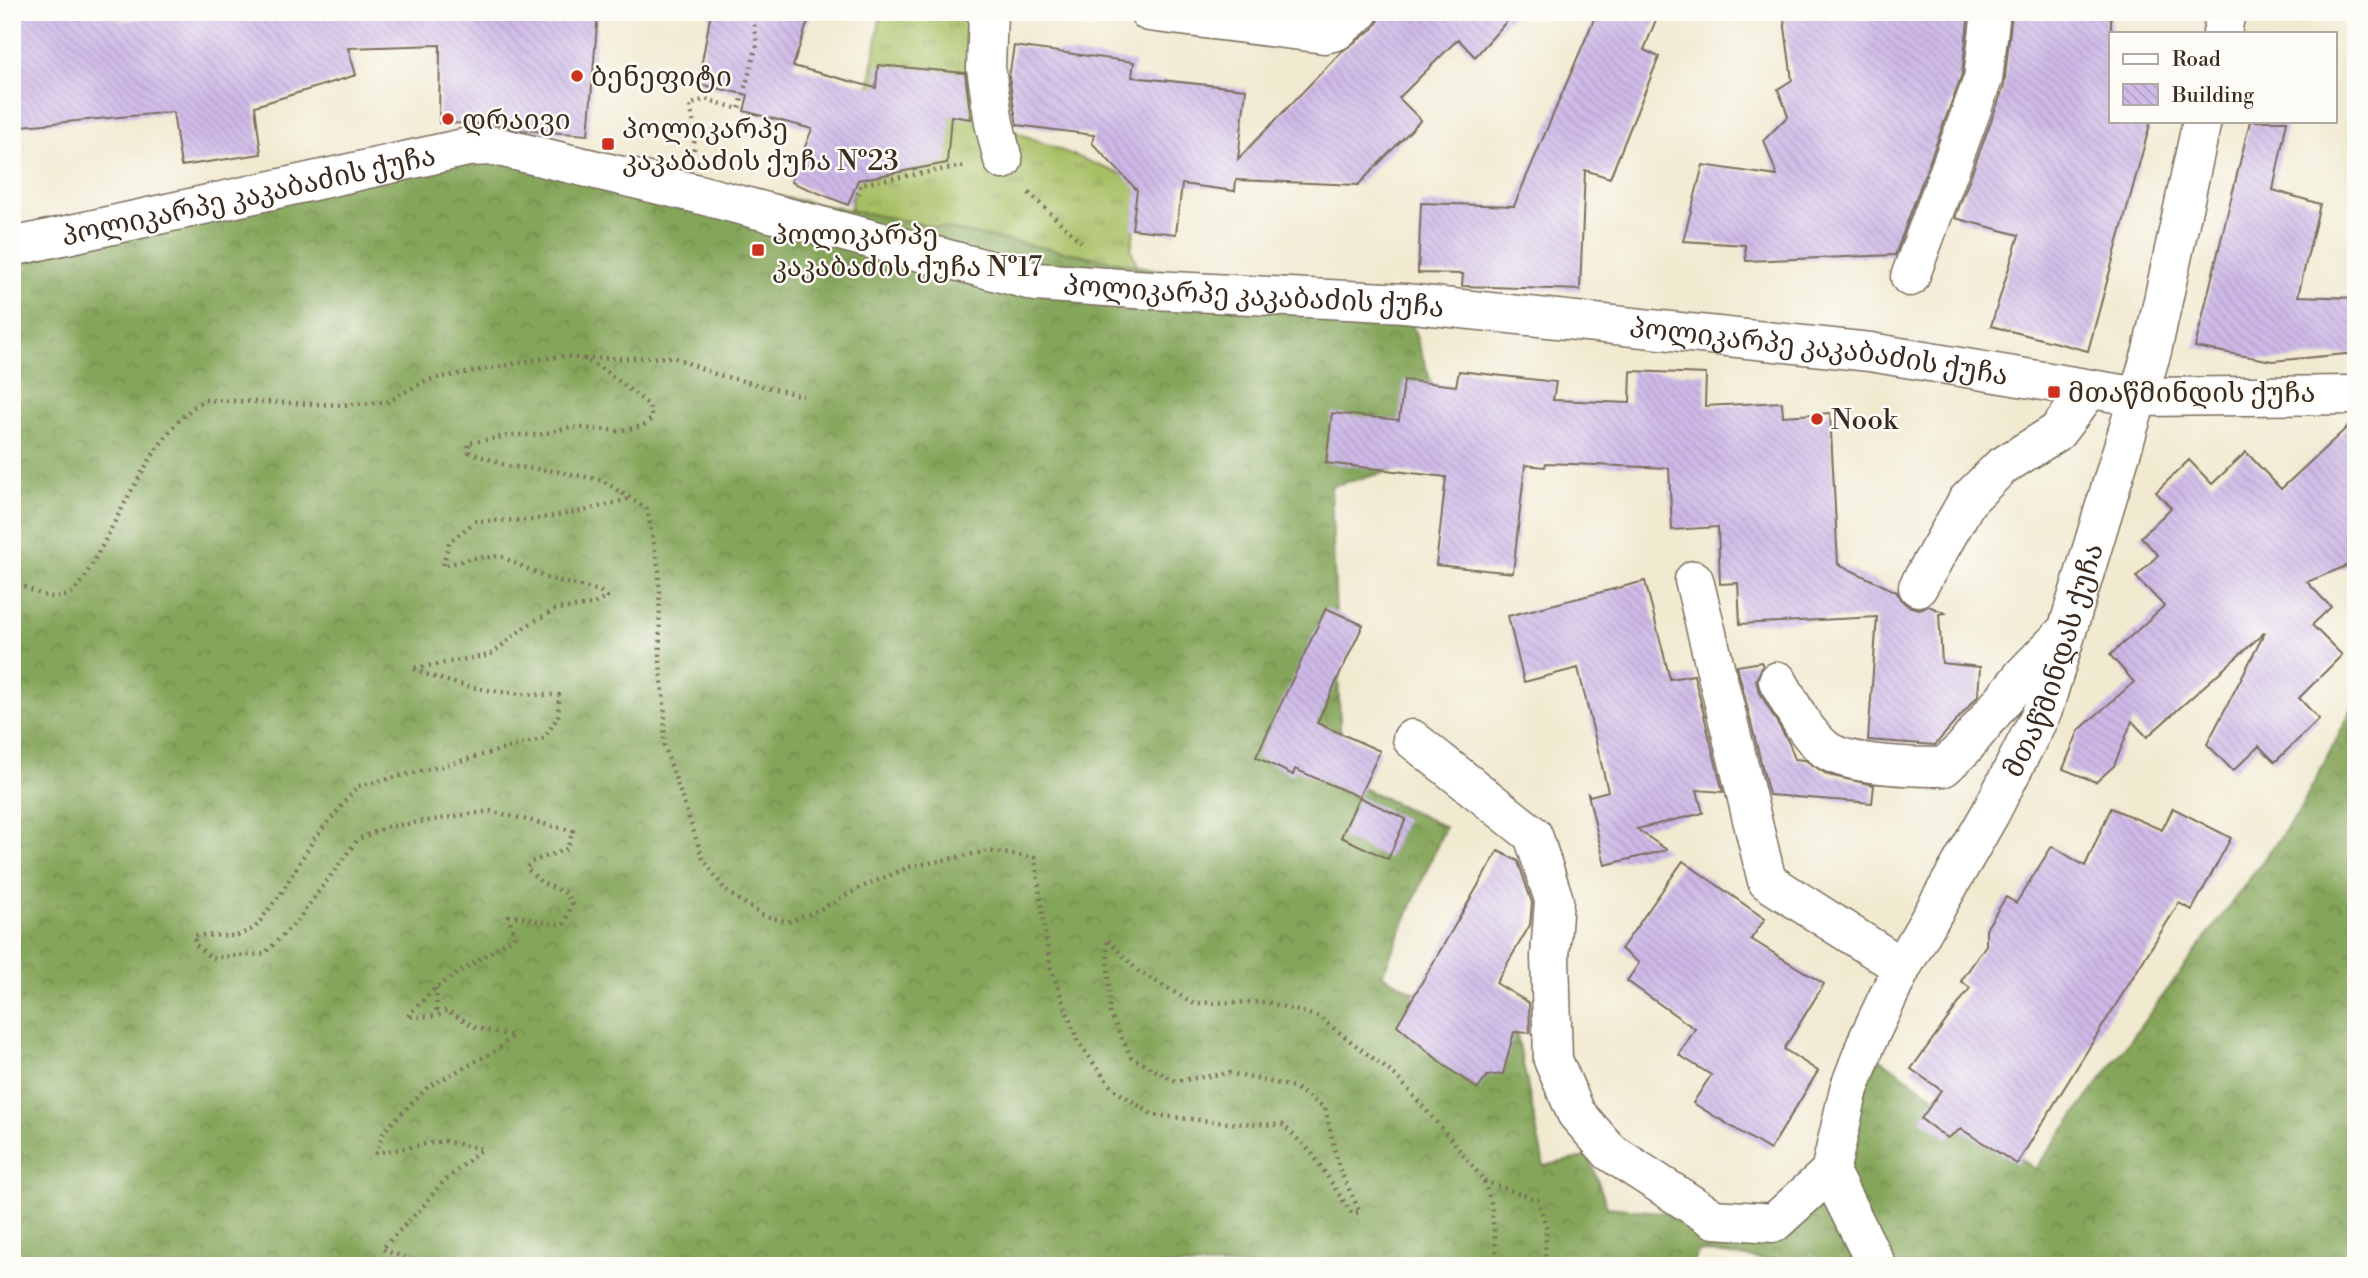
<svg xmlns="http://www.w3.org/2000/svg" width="2368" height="1278" font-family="'Libre Bodoni','Noto Serif Georgian',serif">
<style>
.grass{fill:url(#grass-tufts);stroke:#717441;stroke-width:2}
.forest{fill:url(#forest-crowns);stroke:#60683c;stroke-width:2}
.building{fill:url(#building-back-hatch)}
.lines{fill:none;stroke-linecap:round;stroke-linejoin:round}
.minor-casing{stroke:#7b6d5d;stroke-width:41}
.path{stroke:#7b6d5d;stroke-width:4.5;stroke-dasharray:2 5;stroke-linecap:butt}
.minor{stroke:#fff;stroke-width:38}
.poi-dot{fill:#c8321e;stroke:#fdfcf7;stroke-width:2.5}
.labels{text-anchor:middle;stroke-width:5;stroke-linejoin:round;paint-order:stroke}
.poi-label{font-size:28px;fill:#3b2a1e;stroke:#fdfcf7;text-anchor:start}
.street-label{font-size:28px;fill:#3b2a1e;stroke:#fdfcf7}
</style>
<defs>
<pattern id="grass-tufts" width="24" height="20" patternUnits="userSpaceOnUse" patternTransform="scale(1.75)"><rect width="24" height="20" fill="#a7bf64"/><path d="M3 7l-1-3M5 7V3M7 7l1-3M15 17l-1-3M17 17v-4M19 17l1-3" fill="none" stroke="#899b52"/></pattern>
<pattern id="forest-crowns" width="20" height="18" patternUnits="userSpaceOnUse" patternTransform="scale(1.75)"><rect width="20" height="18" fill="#85a65a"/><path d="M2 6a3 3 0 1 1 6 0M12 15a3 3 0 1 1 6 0" fill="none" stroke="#6e874a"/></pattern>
<pattern id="building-back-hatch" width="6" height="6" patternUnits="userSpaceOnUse" patternTransform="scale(1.75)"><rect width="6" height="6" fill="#ceb9e7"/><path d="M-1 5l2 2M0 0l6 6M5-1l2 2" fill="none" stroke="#b29fc6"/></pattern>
</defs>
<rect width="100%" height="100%" fill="#fdfcf7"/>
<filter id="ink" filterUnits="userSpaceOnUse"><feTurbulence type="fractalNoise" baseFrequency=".0143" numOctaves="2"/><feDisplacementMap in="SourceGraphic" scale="14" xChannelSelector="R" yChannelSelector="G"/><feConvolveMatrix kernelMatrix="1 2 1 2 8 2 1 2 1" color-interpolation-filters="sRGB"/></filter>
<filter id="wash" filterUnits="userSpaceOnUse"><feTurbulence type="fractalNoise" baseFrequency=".00686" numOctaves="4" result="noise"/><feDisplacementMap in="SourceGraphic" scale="28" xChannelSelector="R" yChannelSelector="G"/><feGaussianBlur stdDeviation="1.57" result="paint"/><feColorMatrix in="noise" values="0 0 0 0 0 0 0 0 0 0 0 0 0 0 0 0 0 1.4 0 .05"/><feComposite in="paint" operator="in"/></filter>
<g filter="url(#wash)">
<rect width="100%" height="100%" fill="#f1ead1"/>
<!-- grass -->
<path class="grass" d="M881,12H988L994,123L1143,183L1131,249L1139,270L847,230Z"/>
<!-- forest -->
<path class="forest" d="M488,140L1190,276L1405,303L1455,455L1331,486L1342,778L1445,827L1382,975L1478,1026L1516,1030L1544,1166L1589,1156L1607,1207L1774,1223L1830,1172L1878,1057L2035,1169L2298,813L2356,702V1266H1777V1261L1699,1251L1690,1266H12V231Z"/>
<g id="blocks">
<!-- building -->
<path class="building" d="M12,12H118L119,21L201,12H598L588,135L522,130L495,124L439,123L440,45L348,48L356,75L255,106L261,154L181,166L173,112L12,127Z
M711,12H811L793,66L876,88L878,65L965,73L971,119L951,116L947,163L858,180L848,205L791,182L812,129L744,111L748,95L698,84Z
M1380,12H1515L1475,57L1458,39L1399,98L1421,120L1358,185L1236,180L1235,191L1182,184L1176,234L1132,229L1137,190L1092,143L1094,135L1017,125L1009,77L1014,46L1134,62L1132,77L1246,89L1238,159L1341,52L1373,29L1379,20Z
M1597,12H1659L1644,50L1659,57L1610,178L1585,170L1580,290L1462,286L1463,274L1418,273L1421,203L1514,206Z
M1783,12H1969L1962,74L1895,255L1746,261L1745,245L1683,241L1703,165L1777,176L1764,140L1788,116L1778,89L1792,80Z
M2012,12H2111V121H2151L2088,351L1991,326L2019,235L1955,218L2004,86Z
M2250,121H2287L2273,190L2320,204L2298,296L2356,298V353L2272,361L2195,347Z
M1459,371L1556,382L1553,400L1630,403L1631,371L1706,374L1705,406L1782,402L1783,416L1830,413L1838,564L1897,592L1900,599L1908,606L1919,609L1929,606L1945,613L1939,614L1942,663L1980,667L1978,696L1935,745L1868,740L1877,617L1740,624L1738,583L1720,584L1718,527L1672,530L1669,468L1546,463L1545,467L1525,465L1513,573L1436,565L1446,477L1326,463L1332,413L1399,420L1404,380L1456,386Z
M2356,419V562L2307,582L2331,607L2312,625L2342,655L2299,698L2319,719L2275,762L2259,746L2233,771L2207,744L2265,632L2147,737L2132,721L2114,766L2096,782L2063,769L2079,730L2134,682L2110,655L2164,606L2136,577L2158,555L2141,537L2171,508L2156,492L2189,460L2212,484L2246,452L2281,489Z
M1645,581L1670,679L1694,675L1723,792L1697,790L1703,813L1637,829L1667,850L1605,865L1588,794L1590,796L1608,791L1578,668L1524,682L1508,616Z
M1326,608L1363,625L1317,723L1380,751L1359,797L1295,769L1293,775L1256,757Z
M1761,662L1763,666L1756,680L1759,691L1789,743L1795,759L1805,760L1828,775L1874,785L1872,803L1769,795L1737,666Z
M1359,797L1406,819L1388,859L1341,837Z
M2111,808L2162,830L2173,808L2231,838L2192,910L2179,903L2017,1164L1961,1129L1947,1138L1921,1119L1941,1090L1911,1069L1970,988L1961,981L1986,945V929L2006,897L2016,903L2052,846L2085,866Z
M1498,851L1518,861L1532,903L1530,925L1496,983L1529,1003L1530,1033L1514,1032L1503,1074L1487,1076L1478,1089L1445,1066L1397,1025Z
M1683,861L1765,919L1751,939L1824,984L1784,1049L1818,1071L1770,1150L1693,1103L1711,1075L1679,1055L1695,1029L1627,981L1639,963L1621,949Z"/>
</g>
</g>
<g filter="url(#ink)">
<use href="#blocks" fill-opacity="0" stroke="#7b6d5d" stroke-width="2"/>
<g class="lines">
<defs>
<g id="minor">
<path d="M988,12L986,68L994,123L1003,160"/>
<path d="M1149,12L1324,34L1336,31L1359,12"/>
<path d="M2222,33L2226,12"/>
<path id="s1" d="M12,247L468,147L495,146L698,194L1036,282L1134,289L1405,303L1870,352L2139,397L2356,395"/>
<path d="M1910,277L1983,79L1991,12"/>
<path d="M1694,580L1767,881L1902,967"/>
<path d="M1918,587L1967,501L2001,467L2057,432L2090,389"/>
<path d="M1778,681C1791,704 1804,732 1825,749C1846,766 1916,767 1944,767L1964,748L2024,674L2063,634"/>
<path d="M1412,739L1533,835L1554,900L1550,956L1553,1060L1576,1113L1610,1152L1714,1219L1774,1223L1830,1172"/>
<path id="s2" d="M1830,1172L1849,1089L1868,1039L1902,967L1990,814L2043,710L2152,351L2202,121"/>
<path d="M1830,1172L1877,1266"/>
</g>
</defs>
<!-- minor casing -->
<use href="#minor" class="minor-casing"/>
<!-- path -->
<path class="path" d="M694,150V125L690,105L705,99L739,109L757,45L752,12
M1029,193L1081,242
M858,194L861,184L963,166
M584,359L673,357L715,374L803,396
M12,580C28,588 49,603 67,595C80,590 89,569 96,557C121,513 160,423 205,400L342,405L387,402L427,380L540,359L566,356L583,359L606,371L649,405L652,419L643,426L619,431L571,427L538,435H513L468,443L469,452L508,466L555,471L602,480L647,509L659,571L660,662L665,715L664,745L703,859L726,891L762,915L788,922L819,910L864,886L909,867L988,851L1035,858L1050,966L1078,1042L1112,1088L1153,1115L1228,1123L1283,1125L1312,1153L1352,1214L1360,1212L1339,1168L1325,1108L1294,1087L1229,1073L1175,1081L1131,1057L1110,1013L1107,939L1138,971L1193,1003L1267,1002L1319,1017L1396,1076L1453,1141L1484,1181L1491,1202L1498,1266
M415,668L490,655L526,626L556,609L592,605L607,597L600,591L547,578L500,556L473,558L443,566L449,542L476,521L531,520L587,510L632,498
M414,669C455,688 514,696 559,695L558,717L544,738L446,765L358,786L314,839L281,893L255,928L236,936L194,935L195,944L211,958L264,954L297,921L358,839L387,827L490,811L573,831L567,849L531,862L526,868L542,883L566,893L572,904L564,924C544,925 529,916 509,916L514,937L436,987L407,1017L437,1016L446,1010L477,1028L513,1036L497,1050L428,1087L384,1131L376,1153L444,1141L482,1149L440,1185L423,1206L382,1249L425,1266
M436,988L437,1016
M1484,1181L1538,1200L1546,1226L1545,1266"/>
<!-- minor -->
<use href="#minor" class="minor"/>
</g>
</g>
<!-- markers -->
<g class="poi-dot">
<circle cx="577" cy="76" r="7"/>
<circle cx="448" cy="119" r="7"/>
<rect x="601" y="137" width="14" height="14" rx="3.5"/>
<rect x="751" y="243" width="14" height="14" rx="3.5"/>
<rect x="2047" y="385" width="14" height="14" rx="3.5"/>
<circle cx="1817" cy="419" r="7"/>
</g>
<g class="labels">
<!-- poi labels -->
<g class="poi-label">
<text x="591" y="86">ბენეფიტი</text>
<text x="462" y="129">დრაივი</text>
<text x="622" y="138">პოლიკარპე<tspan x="622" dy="32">კაკაბაძის ქუჩა №23</tspan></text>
<text x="772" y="244">პოლიკარპე<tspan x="772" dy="32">კაკაბაძის ქუჩა №17</tspan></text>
<text x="2068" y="402">მთაწმინდის ქუჩა</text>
<text x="1831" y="429">Nook</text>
</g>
<!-- street labels -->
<g class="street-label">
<text dy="10" stroke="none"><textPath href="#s1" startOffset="242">პოლიკარპე კაკაბაძის ქუჩა</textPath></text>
<text dy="10" stroke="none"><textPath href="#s1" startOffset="1270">პოლიკარპე კაკაბაძის ქუჩა</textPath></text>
<text dy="10" stroke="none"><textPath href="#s1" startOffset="1838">პოლიკარპე კაკაბაძის ქუჩა</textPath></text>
<text dy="10" stroke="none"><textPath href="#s2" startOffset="562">მთაწმინდას ქუჩა</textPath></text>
</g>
</g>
<!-- margin -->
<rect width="2368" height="1278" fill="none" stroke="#fdfcf7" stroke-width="42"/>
<!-- legend -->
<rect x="2109" y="32" width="228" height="91" fill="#fdfcf7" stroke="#afa8a0" stroke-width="2"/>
<rect x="2123" y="54" width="35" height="10" fill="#ffffff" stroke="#afa8a0" stroke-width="2"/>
<text x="2172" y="66" font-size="21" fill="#3b2a1e">Road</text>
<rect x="2123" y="84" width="35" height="21" fill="url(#building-back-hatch)" stroke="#afa8a0" stroke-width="2"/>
<text x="2172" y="102" font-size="21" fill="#3b2a1e">Building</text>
</svg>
